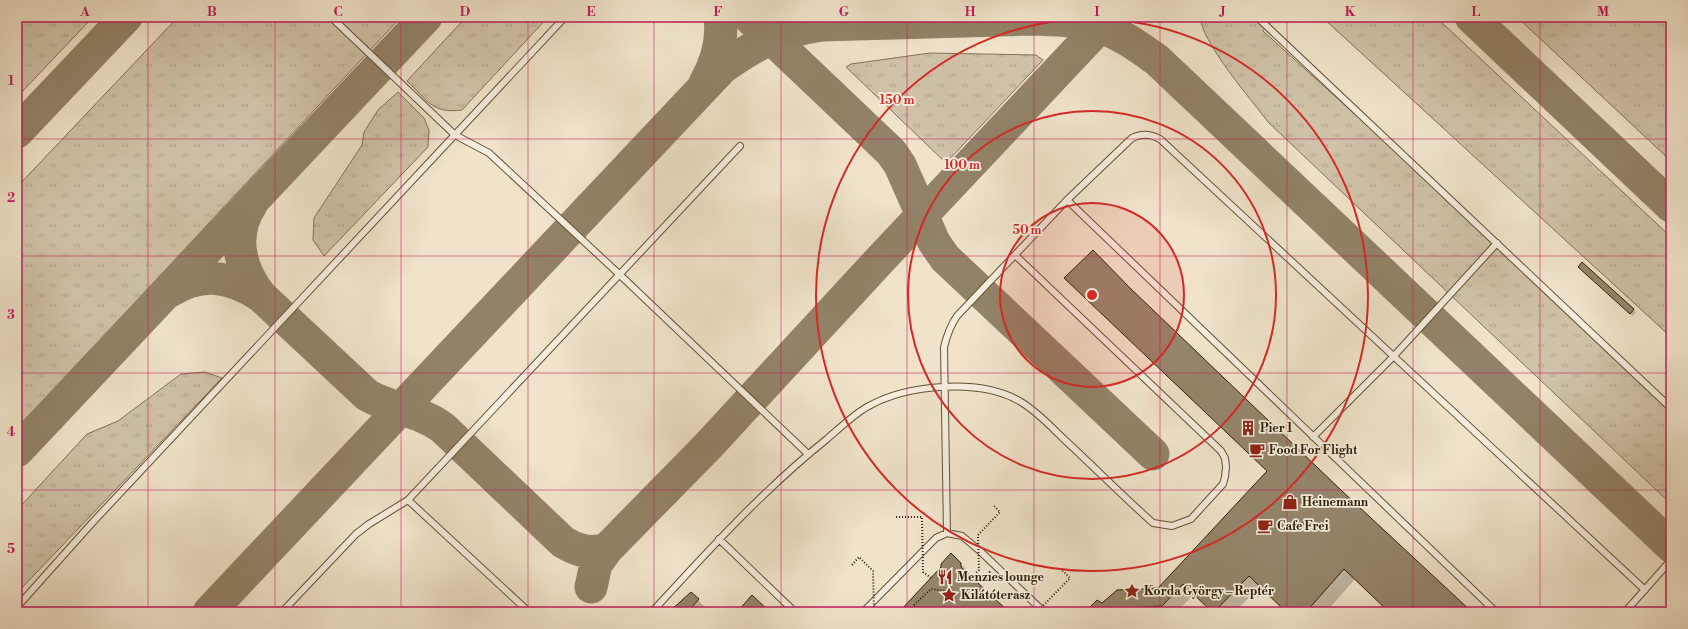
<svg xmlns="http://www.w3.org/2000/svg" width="1688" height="629" font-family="'Libre Bodoni',serif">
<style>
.grass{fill:url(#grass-tufts);stroke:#827156}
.shadow{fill:#0003}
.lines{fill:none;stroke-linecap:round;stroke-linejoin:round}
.taxiway{stroke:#928267;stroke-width:33}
.building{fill:#95856b;stroke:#332004}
.service-casing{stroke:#625136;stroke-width:8}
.path{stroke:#332004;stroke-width:2;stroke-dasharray:1 2;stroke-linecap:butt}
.service{stroke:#f5eddd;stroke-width:6}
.path-bridge{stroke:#332004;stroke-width:2;stroke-dasharray:1 2;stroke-linecap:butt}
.grid{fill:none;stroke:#c2185b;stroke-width:1;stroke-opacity:0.55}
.ring{fill:none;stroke:#d62828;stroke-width:2}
.labels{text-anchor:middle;stroke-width:3.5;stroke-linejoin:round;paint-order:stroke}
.poi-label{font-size:12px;font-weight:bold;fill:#332004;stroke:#f5eddd;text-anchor:start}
.centre{fill:#d62828;stroke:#f5eddd;stroke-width:2}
.ring-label{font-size:12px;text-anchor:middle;font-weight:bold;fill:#d62828;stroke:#f5eddd;stroke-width:3.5;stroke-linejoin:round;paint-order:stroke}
.neatline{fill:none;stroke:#c2185b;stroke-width:1.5}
.grid-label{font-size:13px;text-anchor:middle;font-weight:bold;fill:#c2185b}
</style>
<defs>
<pattern id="grass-tufts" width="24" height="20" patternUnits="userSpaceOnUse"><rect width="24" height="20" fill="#d0c2a8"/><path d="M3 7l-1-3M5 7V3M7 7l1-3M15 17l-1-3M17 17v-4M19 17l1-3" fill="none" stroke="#b3a68f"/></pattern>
</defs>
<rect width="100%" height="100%" fill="#f0e3ca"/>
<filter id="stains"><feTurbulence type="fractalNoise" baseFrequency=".005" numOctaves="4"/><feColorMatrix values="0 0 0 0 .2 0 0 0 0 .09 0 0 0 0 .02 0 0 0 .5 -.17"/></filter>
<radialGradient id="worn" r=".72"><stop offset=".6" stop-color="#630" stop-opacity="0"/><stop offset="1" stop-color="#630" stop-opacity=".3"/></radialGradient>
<!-- grass -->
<path class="grass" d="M17,17H93L17,97Z
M178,17H401L17,429V187Z
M466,17H548L462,110C432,114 427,100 407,81Z
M1201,17H1276L1263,31L1497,243L1671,412V504L1268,122C1254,103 1198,38 1201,17Z
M1322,17H1436L1671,237V337Z
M1517,17H1671V161Z
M930,53L1036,55L1043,60L946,163L846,67L851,64Z
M398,92L424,118L429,130L428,147L324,256L313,240L314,218L362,145L364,132L378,110Z
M205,372L222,378L17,593V510L87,434L118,421L181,374Z"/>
<!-- shadow -->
<path class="shadow" d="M1582,263L1636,312L1633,316L1579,267Z
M1133,292L1341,492L1471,612H1390L1355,579L1326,612H1287L1260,586L1235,612H1213L1194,594L1177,612H1086L1102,605L1159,589L1268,471Z
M951,555L969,572V576L1007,612H901L942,568Z
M691,593L706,608L702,612H671Z"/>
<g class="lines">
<!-- taxiway -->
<path class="taxiway" d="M749,17L891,152L900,165L934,242L945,258L1153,454
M1471,17L1671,206
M705,83C717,62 723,41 720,17
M17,132L126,17
M251,205C231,235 240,270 261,296L367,395C391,409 421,411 443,428L563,542C578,551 590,554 607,549
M170,291C202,271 231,276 261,296
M17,451L426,17
M591,587L596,564L607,549L709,445L878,262L1109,17
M209,612L722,68C755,44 782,31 822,25L1032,19C1054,20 1079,20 1100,27C1121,34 1139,47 1157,60L1671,546"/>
</g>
<!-- building -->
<path class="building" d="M1093,250L1130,288L1342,491L1472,612H1389L1344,569L1306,612H1286L1249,576L1214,612H1212L1183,584L1162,606L1122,608L1124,612H1085L1097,600L1102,603L1117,590L1158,588L1267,471L1064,278Z
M1582,262L1634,309L1630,314L1578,267Z
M951,553L961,563V567L1009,612H899L941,567V564Z
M691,592L699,599L692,607L698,612H669Z
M752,595L770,612H737Z"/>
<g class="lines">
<defs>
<path id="service" d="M331,17L455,135L489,153L619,274L808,454
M1257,17L1671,408
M1067,200L1496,612
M1313,437L1393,357L1497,243
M408,500L529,612
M947,533L944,347C947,335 950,326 957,316L1067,200L1132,138C1142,133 1150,134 1160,139L1645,590
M719,539L795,612
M17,607L93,522L565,17
M282,612L356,534L369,524L408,500L740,146
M652,612C707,552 763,490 827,439C840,428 853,415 867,407C907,384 981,378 1021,402C1038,412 1053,429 1067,442C1096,469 1124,497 1153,523L1172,526L1191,519L1223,484L1225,477L1226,467L1225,458L1221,451L1015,255
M863,612L936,538L947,533L962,536L980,551L1044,612
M1625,612L1671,560"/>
</defs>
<!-- service casing -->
<use href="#service" class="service-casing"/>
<!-- path -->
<path class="path" d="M918,612L913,606L931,589L945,591"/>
<!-- service -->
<use href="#service" class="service"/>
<!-- path-bridge -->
<path class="path-bridge" d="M896,517H922L923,572L931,578
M852,565L859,557L873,571L874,612
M972,577L979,570L978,535L1000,512L993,505
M1037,612L1070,578L1062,570"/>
</g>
<!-- grid -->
<path class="grid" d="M148,17V612M275,17V612M401,17V612M528,17V612M654,17V612M781,17V612M907,17V612M1034,17V612M1160,17V612M1287,17V612M1413,17V612M1540,17V612M17,139H1671M17,256H1671M17,373H1671M17,490H1671"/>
<!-- distance rings -->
<circle cx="1092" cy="295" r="92" fill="#d62828" fill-opacity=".12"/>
<g class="ring">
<circle cx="1092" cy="295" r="92"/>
<circle cx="1092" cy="295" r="184"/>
<circle cx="1092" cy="295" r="276"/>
</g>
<!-- icons -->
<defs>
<symbol id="building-bare" viewBox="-9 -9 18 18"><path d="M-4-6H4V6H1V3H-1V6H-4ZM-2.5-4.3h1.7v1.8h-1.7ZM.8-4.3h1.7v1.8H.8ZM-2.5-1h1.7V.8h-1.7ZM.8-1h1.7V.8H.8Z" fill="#8f2418" stroke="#f5eddd" stroke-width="2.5" paint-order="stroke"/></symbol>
<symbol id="cafe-bare" viewBox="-9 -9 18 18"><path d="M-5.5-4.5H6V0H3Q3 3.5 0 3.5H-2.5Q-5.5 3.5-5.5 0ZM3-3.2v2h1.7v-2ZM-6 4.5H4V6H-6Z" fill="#8f2418" stroke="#f5eddd" stroke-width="2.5" paint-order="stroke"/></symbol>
<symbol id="shop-bare" viewBox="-9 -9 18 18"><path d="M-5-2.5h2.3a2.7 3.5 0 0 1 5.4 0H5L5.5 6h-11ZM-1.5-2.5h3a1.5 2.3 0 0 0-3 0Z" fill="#8f2418" stroke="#f5eddd" stroke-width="2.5" paint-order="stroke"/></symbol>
<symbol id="restaurant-bare" viewBox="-9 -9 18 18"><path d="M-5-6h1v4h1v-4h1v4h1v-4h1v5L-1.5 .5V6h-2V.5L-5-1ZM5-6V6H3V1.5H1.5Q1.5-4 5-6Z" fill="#8f2418" stroke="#f5eddd" stroke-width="2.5" paint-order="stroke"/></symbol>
<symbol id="sight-bare" viewBox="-9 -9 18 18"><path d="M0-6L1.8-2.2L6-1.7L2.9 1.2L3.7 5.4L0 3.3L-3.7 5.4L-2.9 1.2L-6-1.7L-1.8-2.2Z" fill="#8f2418" stroke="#f5eddd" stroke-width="2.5" paint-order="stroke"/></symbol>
</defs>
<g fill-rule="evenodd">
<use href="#building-bare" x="1237" y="417" width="22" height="22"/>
<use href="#cafe-bare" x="1246" y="439" width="22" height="22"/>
<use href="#shop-bare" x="1279" y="491" width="22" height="22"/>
<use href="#cafe-bare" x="1254" y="515" width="22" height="22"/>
<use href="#restaurant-bare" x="934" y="566" width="22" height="22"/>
<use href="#sight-bare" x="1121" y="580" width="22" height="22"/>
<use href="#sight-bare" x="938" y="584" width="22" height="22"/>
</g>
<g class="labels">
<!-- poi labels -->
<g class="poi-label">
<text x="1260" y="432">Pier 1</text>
<text x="1269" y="454">Food For Flight</text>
<text x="1302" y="506">Heinemann</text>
<text x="1277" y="530">Cafe Frei</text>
<text x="957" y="581">Menzies lounge</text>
<text x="1144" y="595">Korda György – Reptér</text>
<text x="961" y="599">Kilátóterasz</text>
</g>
</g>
<circle cx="1092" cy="295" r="6" class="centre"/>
<g class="ring-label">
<text x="897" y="104">150 m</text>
<text x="962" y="169">100 m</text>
<text x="1027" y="234">50 m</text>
</g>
<!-- margin -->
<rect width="1688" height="629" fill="none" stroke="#f0e3ca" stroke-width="44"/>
<rect x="22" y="22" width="1644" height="585" class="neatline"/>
<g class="grid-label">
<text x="85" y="16">A</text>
<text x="212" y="16">B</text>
<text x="338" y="16">C</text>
<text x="465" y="16">D</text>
<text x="591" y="16">E</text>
<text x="718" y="16">F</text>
<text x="844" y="16">G</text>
<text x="970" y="16">H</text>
<text x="1097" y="16">I</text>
<text x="1223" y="16">J</text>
<text x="1350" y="16">K</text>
<text x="1476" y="16">L</text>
<text x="1603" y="16">M</text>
<text x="11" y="85">1</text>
<text x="11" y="202">2</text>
<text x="11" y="319">3</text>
<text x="11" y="436">4</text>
<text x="11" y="553">5</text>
</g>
<rect width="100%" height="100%" filter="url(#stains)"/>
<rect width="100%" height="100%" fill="url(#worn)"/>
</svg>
